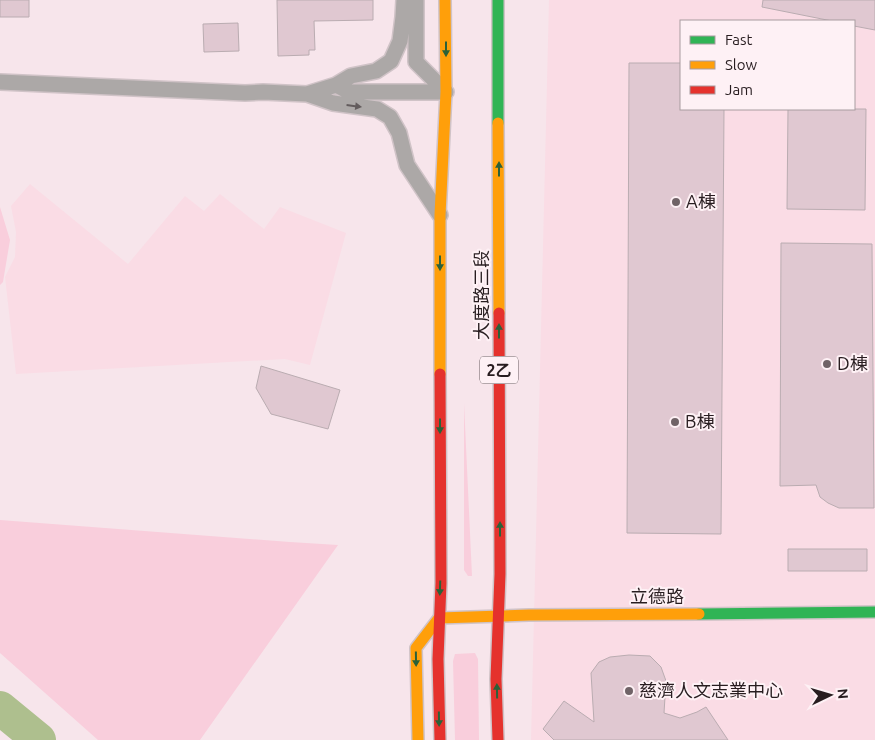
<svg xmlns="http://www.w3.org/2000/svg" width="875" height="740" font-family="Ubuntu,'Noto Sans TC',sans-serif">
<style>
.built{fill:#fadce5;fill-rule:evenodd}
.green{fill:#f9cedc}
.lines{fill:none;stroke-linecap:round;stroke-linejoin:round}
.river{stroke:#aebf8e;stroke-width:34}
.building{fill:#e0c8d1;stroke:#baacb1}
.street-casing{stroke:#d0c3c7;stroke-width:18}
.fast-casing{stroke:#d0c3c7;stroke-width:14}
.slow-casing{stroke:#d0c3c7;stroke-width:14}
.jam-casing{stroke:#d0c3c7;stroke-width:14}
.street{stroke:#aca8a7;stroke-width:15}
.fast{stroke:#30b455;stroke-width:11}
.slow{stroke:#ff9f0a;stroke-width:11}
.jam{stroke:#e5322d;stroke-width:11}
.oneway{fill:#2c6138}
.oneway2{fill:#635c5d}
.poi-dot{fill:#706367;stroke:#fef1f5;stroke-width:2}
.labels{text-anchor:middle;stroke-width:4;stroke-linejoin:round;paint-order:stroke}
.shield{fill:#fef1f5;stroke:#685d60;stroke-width:1}
.shield-label{font-size:16px;font-weight:bold;fill:#281d20}
.poi-label{font-size:18px;fill:#281d20;stroke:#fef1f5;text-anchor:start}
.street-label{font-size:18px;fill:#281d20;stroke:#fef1f5}
</style>
<rect width="100%" height="100%" fill="#f7e5eb"/>
<!-- built -->
<path class="built" d="M549,0H875V740H531ZM681,21H854V109H681Z
M30,184L128,264L185,196L204,211L220,194L264,229L280,207L346,233L310,365L285,359L16,374L5,277L15,257L16,232L11,206Z"/>
<!-- green -->
<path class="green" d="M0,207L10,240L3,282L0,285Z
M464,403L472,576H468L464,570Z
M0,520L290,542L338,545L200,740H98L0,653Z
M475,653L478,659L479,740H455L453,661L455,654Z"/>
<g class="lines">
<!-- river -->
<path class="river" d="M0,708L39,740"/>
</g>
<!-- building -->
<path class="building" d="M0,0H29V17H0Z
M277,0H373V20L314,21L315,50H309V55L278,56Z
M763,0H875V30L854,26V21H832L762,7Z
M238,23L239,51L204,52L203,24Z
M629,63H681V109H724L721,534L627,533Z
M788,109H866L865,210L787,209Z
M781,243L872,244L874,508H839L828,503L820,497L816,485L780,486Z
M261,366L340,390L328,429L271,414L256,388Z
M788,549H867V571H788Z
M629,655L650,656L661,667L666,681L664,713L680,718L697,712L706,707L728,740H554L543,729L564,701L594,722L591,673L599,662L610,657Z"/>
<g class="lines">
<defs>
<path id="street" d="M416,0V62L446,92
M0,82L245,93L263,92L307,94L333,103L377,109L390,117L399,133L407,165L440,215
M336,85L349,92H446
M307,94L336,85L351,76L376,71L391,61L400,41L403,17L404,0"/>
<path id="fast" d="M498,0V123
M699,614L875,612"/>
<path id="slow" d="M498,123L499,313
M440,374V215L446,92L445,0
M418,740L416,648L439,618L529,615L699,614"/>
<path id="jam" d="M440,740L438,659L441,583L440,374
M498,740L496,679L500,574L499,313"/>
</defs>
<!-- street casing -->
<use href="#street" class="street-casing"/>
<!-- fast casing -->
<use href="#fast" class="fast-casing"/>
<!-- slow casing -->
<use href="#slow" class="slow-casing"/>
<!-- jam casing -->
<use href="#jam" class="jam-casing"/>
<!-- street -->
<use href="#street" class="street"/>
<!-- fast -->
<use href="#fast" class="fast"/>
<!-- slow -->
<use href="#slow" class="slow"/>
<!-- jam -->
<use href="#jam" class="jam"/>
</g>
<!-- one-way arrows -->
<defs><path id="oneway-solid" d="M-6-.8H1V-3.2L6.5 0L1 3.2V.8H-6Z" transform="scale(1.25)"/></defs>
<g class="oneway">
<use href="#oneway-solid" transform="translate(446 49) rotate(90)"/>
<use href="#oneway-solid" transform="translate(499 169) rotate(-90)"/>
<use href="#oneway-solid" transform="translate(440 263) rotate(90)"/>
<use href="#oneway-solid" transform="translate(499 331) rotate(-90)"/>
<use href="#oneway-solid" transform="translate(440 426) rotate(90)"/>
<use href="#oneway-solid" transform="translate(500 529) rotate(-90)"/>
<use href="#oneway-solid" transform="translate(440 588) rotate(92)"/>
<use href="#oneway-solid" transform="translate(416 659) rotate(89)"/>
<use href="#oneway-solid" transform="translate(497 691) rotate(-91)"/>
<use href="#oneway-solid" transform="translate(439 719) rotate(89)"/>
</g>
<use class="oneway2" href="#oneway-solid" transform="translate(354 106) rotate(7)"/>
<!-- markers -->
<g class="poi-dot">
<circle cx="676" cy="202" r="5"/>
<circle cx="827" cy="364" r="5"/>
<circle cx="675" cy="422" r="5"/>
<circle cx="629" cy="691" r="5"/>
</g>
<g class="labels">
<!-- shield labels -->
<rect class="shield" x="480" y="356.5" width="38" height="27" rx="4"/>
<g class="shield-label">
<text x="499" y="376">2乙</text>
</g>
<!-- poi labels -->
<g class="poi-label">
<text x="686" y="208">A棟</text>
<text x="837" y="370">D棟</text>
<text x="685" y="428">B棟</text>
<text x="639" y="697">慈濟人文志業中心</text>
</g>
<!-- street labels -->
<g class="street-label">
<text transform="translate(482 295) rotate(-90)" y="6">大度路三段</text>
<text x="657" y="603">立德路</text>
</g>
</g>
<!-- legend -->
<rect x="680" y="20" width="175" height="90" fill="#fef1f5" stroke="#a89ca0"/>
<rect x="690" y="36" width="25" height="8" fill="#30b455" stroke="#a89ca0"/>
<text x="725" y="45" font-size="15" fill="#281d20">Fast</text>
<rect x="690" y="61" width="25" height="8" fill="#ff9f0a" stroke="#a89ca0"/>
<text x="725" y="70" font-size="15" fill="#281d20">Slow</text>
<rect x="690" y="86" width="25" height="8" fill="#e5322d" stroke="#a89ca0"/>
<text x="725" y="95" font-size="15" fill="#281d20">Jam</text>
<!-- north arrow -->
<g transform="translate(830 695) rotate(85)" stroke="#fef1f5" stroke-width="4" paint-order="stroke">
<path d="M0-4L9 19L0 12L-9 19Z" fill="#281d20"/>
<text y="-8" font-size="14" font-weight="bold" text-anchor="middle" fill="#281d20">N</text>
</g>
</svg>
